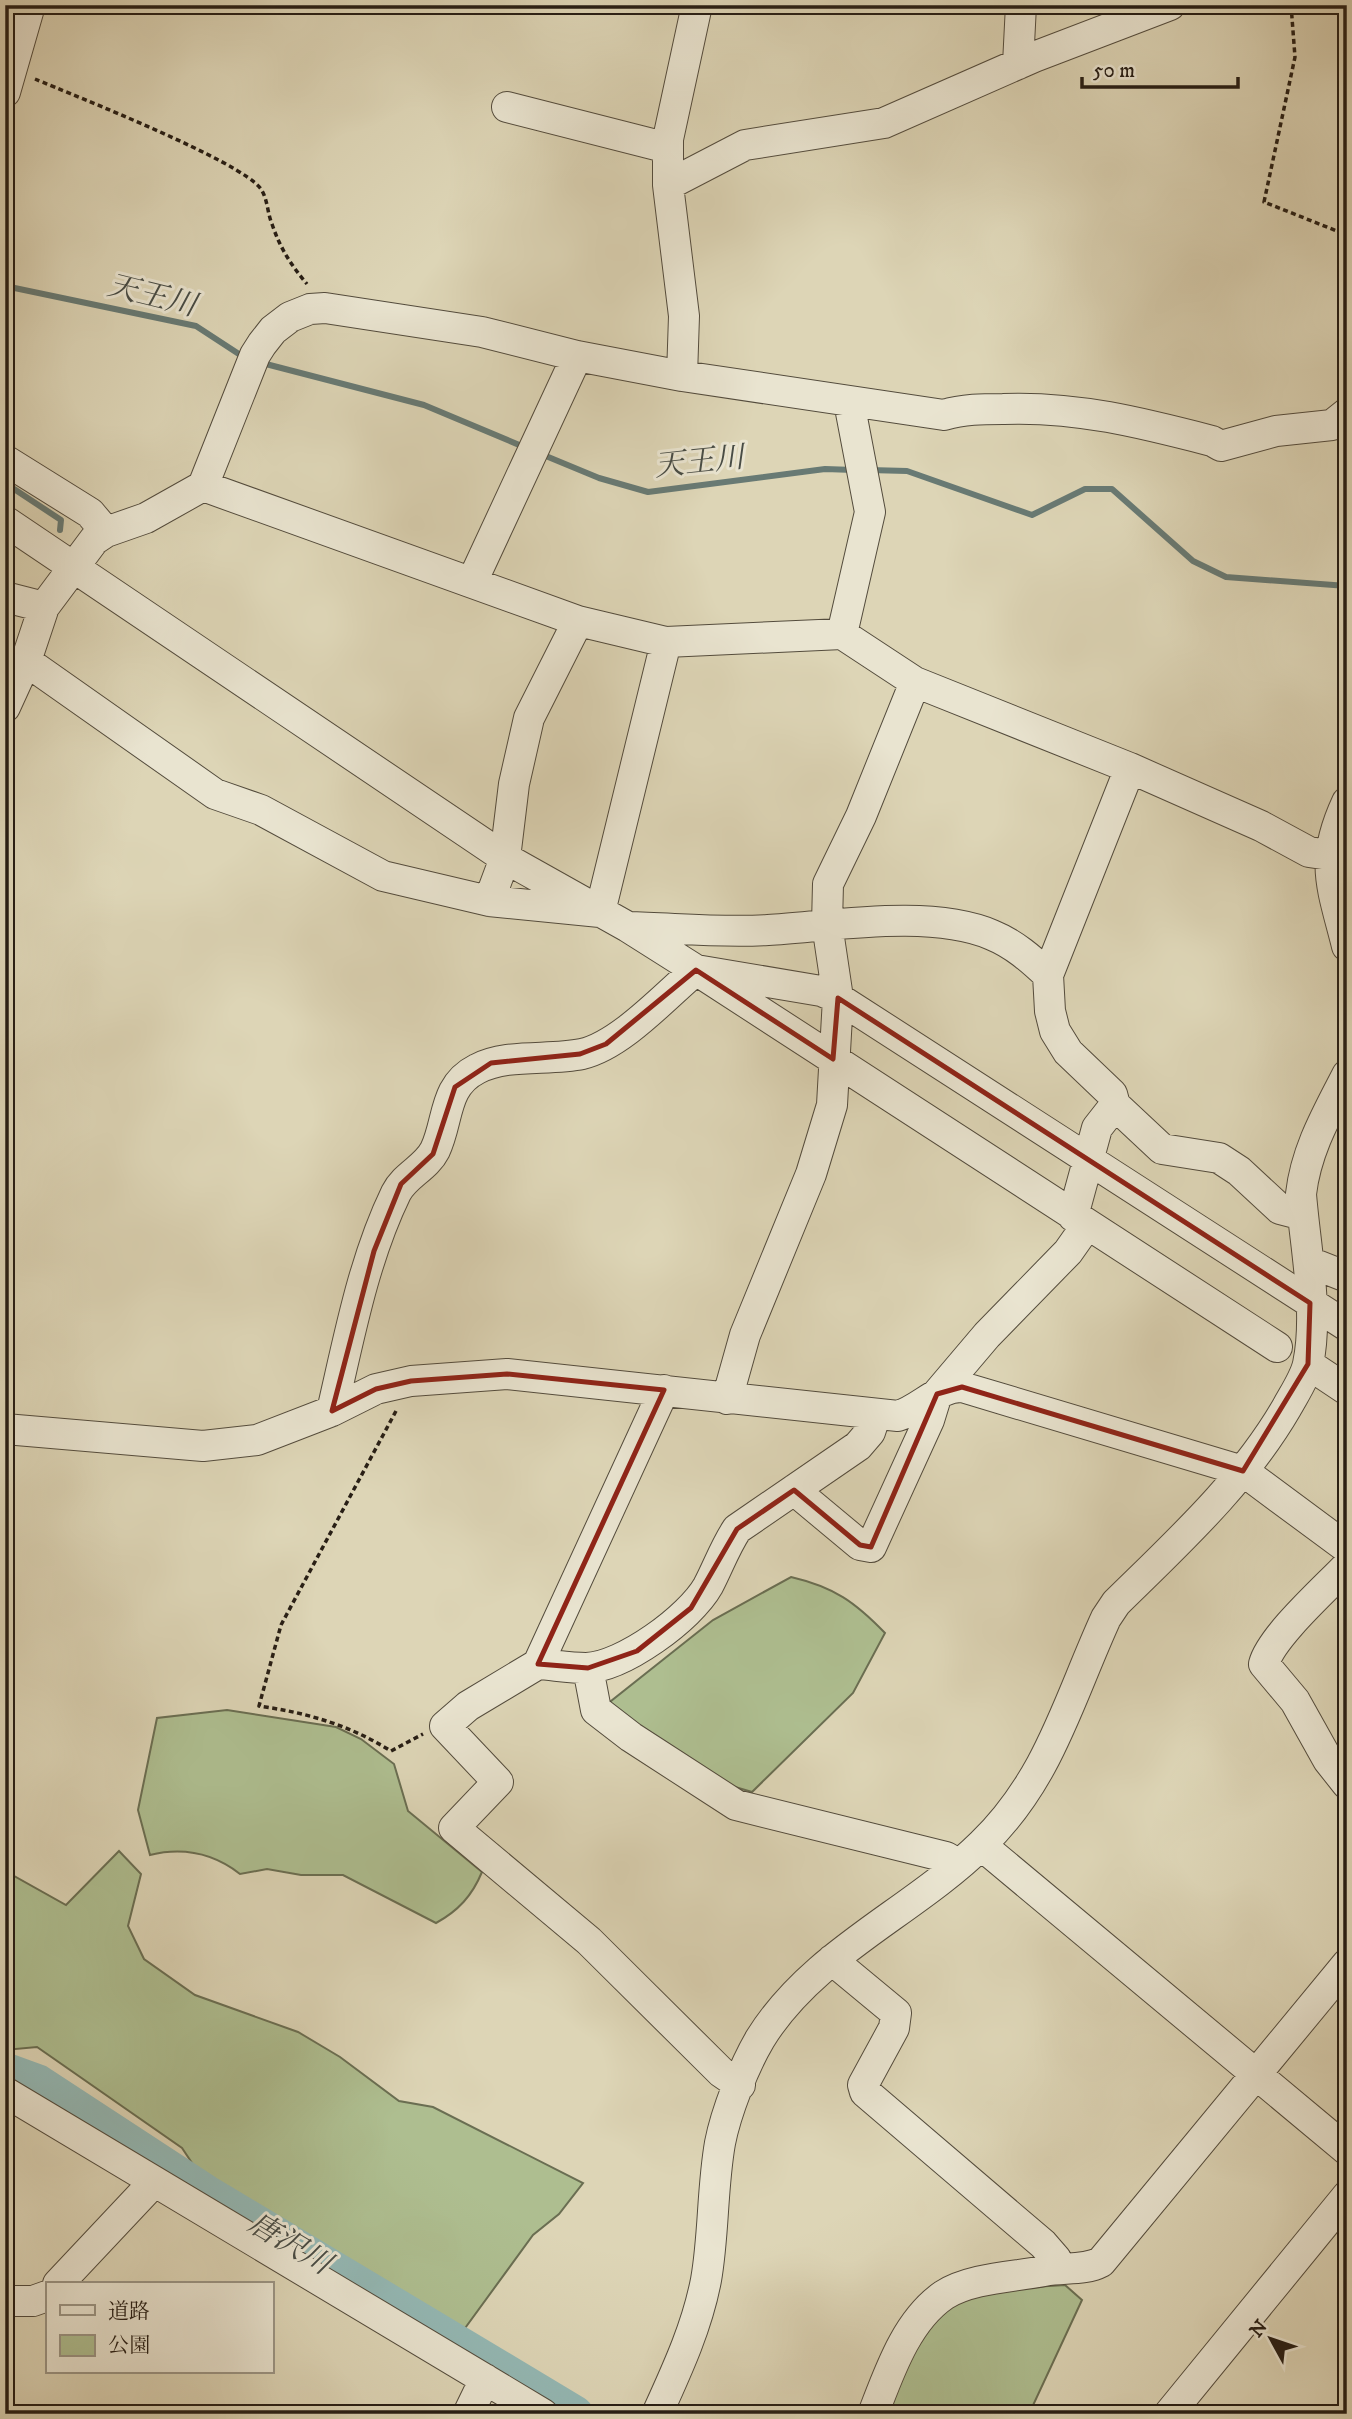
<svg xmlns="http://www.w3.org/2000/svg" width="1352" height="2419" font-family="'IM FELL DW Pica','Noto Serif JP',serif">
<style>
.green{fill:#aebe90;stroke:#6a6e52;stroke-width:2}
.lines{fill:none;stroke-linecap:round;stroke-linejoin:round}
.stream{stroke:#687a74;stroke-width:6}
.river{stroke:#94b8b4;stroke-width:37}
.minor-casing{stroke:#544c3d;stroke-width:32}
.path{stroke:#271e15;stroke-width:3.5;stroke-dasharray:5 3.5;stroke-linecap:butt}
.minor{stroke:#e9e4d0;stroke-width:30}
.marked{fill:none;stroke:#8f2418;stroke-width:5;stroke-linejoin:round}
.labels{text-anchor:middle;stroke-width:6;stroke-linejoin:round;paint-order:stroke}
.water-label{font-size:30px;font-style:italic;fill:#484c45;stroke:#e9e4d0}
</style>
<rect width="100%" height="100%" fill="#ddd5b6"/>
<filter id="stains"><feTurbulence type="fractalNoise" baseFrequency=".00286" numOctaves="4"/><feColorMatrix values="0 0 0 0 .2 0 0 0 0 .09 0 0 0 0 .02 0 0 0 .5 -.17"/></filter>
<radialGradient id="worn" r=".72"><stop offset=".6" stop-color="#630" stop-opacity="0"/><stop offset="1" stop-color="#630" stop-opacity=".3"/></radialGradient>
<!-- green -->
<path class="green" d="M791,1577C834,1587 855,1602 885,1633L853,1693L752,1792L705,1778L601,1709L713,1620Z
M227,1710L336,1727L361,1739L394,1764L408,1811L482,1872C472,1896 458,1911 436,1923L343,1875H301L267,1869L240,1874C213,1853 183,1847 150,1855L138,1810L157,1718Z
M119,1851L141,1874L128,1926L144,1959L195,1995L298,2032L340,2057L399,2101L433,2107L583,2183L559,2214L533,2235L460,2335L339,2274L220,2205L182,2148L37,2047L5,2050V1871L66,1905Z
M1065,2285L1082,2300L1029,2414H879L893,2376L954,2296L985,2290Z"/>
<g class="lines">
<!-- stream -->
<path class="stream" d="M5,286L196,326L245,358
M262,363L424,405L524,447
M541,454L599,478L648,492L825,469L854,470
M869,470L907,471L1032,515L1085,489H1112L1193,561L1226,577L1347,586
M5,483L61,520L60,530"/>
<!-- river -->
<path class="river" d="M5,2071L38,2083L206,2193L575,2414"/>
<defs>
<path id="minor" d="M1018,64L1021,5
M5,92L30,5
M507,107L668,148
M668,185L745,145L884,123L1034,57L1170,5
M682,376L684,316L668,185V139L697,5
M5,460L90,513L106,532
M203,486L578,621L666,642L842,634L915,682L1130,768L1261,826L1309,852L1329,855
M5,521L505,858L628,927L696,970L821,991L838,998L1347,1326
M472,582L577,356
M5,597L44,607
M842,634L870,512L849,402
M26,661L215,794L261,810L383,876L489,901L600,912L666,642
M5,707L26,661L44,607L94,540L106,532L146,518L203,486L255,355L262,344L273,330L290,317L310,309L325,308L482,332L577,356L682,376L944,415C963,409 983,409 1003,409C1076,406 1142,423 1212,441L1221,446L1276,431L1332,425L1347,413
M1347,802C1319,862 1332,886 1347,946
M489,901L505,858L514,784L529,718L578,621
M628,927C674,928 722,933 768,930C833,926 931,909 992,935C1014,944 1031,959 1048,975L1050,1011L1055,1031L1068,1052L1112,1094L1115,1105L1162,1149L1219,1158L1239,1171L1280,1209L1303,1215
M1048,975L1130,768
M1073,1216L1097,1128L1115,1105
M1309,1262L1347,1277
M1308,1364L1347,1390
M664,1390L538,1664C553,1665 570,1668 586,1668C623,1667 690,1618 708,1586C718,1567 725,1547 737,1529L858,1446L870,1432L876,1414
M727,1399L745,1335L811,1174L832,1105L838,998L827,924L828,884L861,816L915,682
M332,1411C349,1338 363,1261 396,1193C405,1175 426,1168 435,1150C449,1121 443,1086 477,1069C507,1053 549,1061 582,1054C621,1045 665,996 696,970L1277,1347
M5,1429L203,1446L257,1440L332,1411L376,1389L411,1381L507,1374L898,1416C921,1409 937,1387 962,1387L1243,1471L1347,1548
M794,1490L860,1545L871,1547L929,1420L937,1394L987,1335L1068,1252L1087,1225
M1347,1566C1326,1588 1271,1637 1264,1664L1295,1701L1328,1760L1347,1784
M538,1664L468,1706L445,1726L498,1782L454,1828L589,1941L721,2072L740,2085
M588,1668L596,1710L631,1737L736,1805L946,1857L958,1864
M981,1845L1347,2150
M832,1960L896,2013L894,2028L863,2085L865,2092L1043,2244L1056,2259V2269
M5,2092L543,2414
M58,2284L153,2183
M5,2301H33L47,2296
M468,2414L485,2379
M657,2414C677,2370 697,2327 706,2280C714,2235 712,2188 720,2143C726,2112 744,2066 760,2039C813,1953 912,1913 982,1844C1049,1779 1068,1701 1106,1618L1116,1603C1178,1542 1243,1483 1287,1407C1294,1394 1305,1378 1308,1364C1319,1312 1305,1246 1301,1194C1306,1150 1327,1114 1347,1075
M873,2414C889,2373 906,2321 944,2295C971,2278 1013,2277 1044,2271C1063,2267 1084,2271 1101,2262L1347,1964
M1169,2414L1347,2196"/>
</defs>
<!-- minor casing -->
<use href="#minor" class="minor-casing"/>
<!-- path -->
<path class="path" d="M1291,5L1295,57L1264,202L1347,235
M35,79C75,96 241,161 261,189C268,200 267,212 272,224C280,248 291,265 307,284
M396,1411L281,1625L259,1706C308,1713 349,1725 391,1751L423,1734"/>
<!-- minor -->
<use href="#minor" class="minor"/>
</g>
<!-- marked area -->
<path class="marked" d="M696,970L833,1059L838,998L1310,1303L1308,1364L1243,1471L962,1387L937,1394L871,1547L860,1545L794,1490L737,1529L691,1608L637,1651L588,1668L538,1664L664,1390L507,1374L411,1381L376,1389L332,1411L374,1251L401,1184L433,1154L455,1087L491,1063L580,1054L606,1044Z"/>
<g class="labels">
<!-- water labels -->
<g class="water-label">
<text transform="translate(152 295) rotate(14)" y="10">天王川</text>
<text transform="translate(699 461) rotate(-6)" y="10">天王川</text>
<text transform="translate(290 2243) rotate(31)" y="10">唐沢川</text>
</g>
</g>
<!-- margin -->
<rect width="1352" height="2419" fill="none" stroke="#ddd5b6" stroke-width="28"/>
<rect x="7" y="7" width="1338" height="2405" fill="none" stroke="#271e15" stroke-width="3.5"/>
<rect x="14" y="14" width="1324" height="2391" fill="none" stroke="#271e15" stroke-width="2"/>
<!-- legend -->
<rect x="46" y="2282" width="228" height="91" fill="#e9e4d0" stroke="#9b9585" stroke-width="2"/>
<rect x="60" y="2305" width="35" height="10" fill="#e9e4d0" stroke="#9b9585" stroke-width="2"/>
<text x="108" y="2318" font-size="21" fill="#271e15">道路</text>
<rect x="60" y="2335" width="35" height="21" fill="#aebe90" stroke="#9b9585" stroke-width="2"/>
<text x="108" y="2352" font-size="21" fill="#271e15">公園</text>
<!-- north arrow -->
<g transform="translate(1271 2339) rotate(310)" stroke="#e9e4d0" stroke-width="5" paint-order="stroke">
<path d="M0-5L12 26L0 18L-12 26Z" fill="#271e15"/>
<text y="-10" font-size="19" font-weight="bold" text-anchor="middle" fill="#271e15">N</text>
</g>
<!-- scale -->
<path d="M1082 77v10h156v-10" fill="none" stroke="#271e15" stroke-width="3.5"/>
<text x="1093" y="77" font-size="21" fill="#271e15" stroke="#e9e4d0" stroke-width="5" paint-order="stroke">50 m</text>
<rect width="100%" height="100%" filter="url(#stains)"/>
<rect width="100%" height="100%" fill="url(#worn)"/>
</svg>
